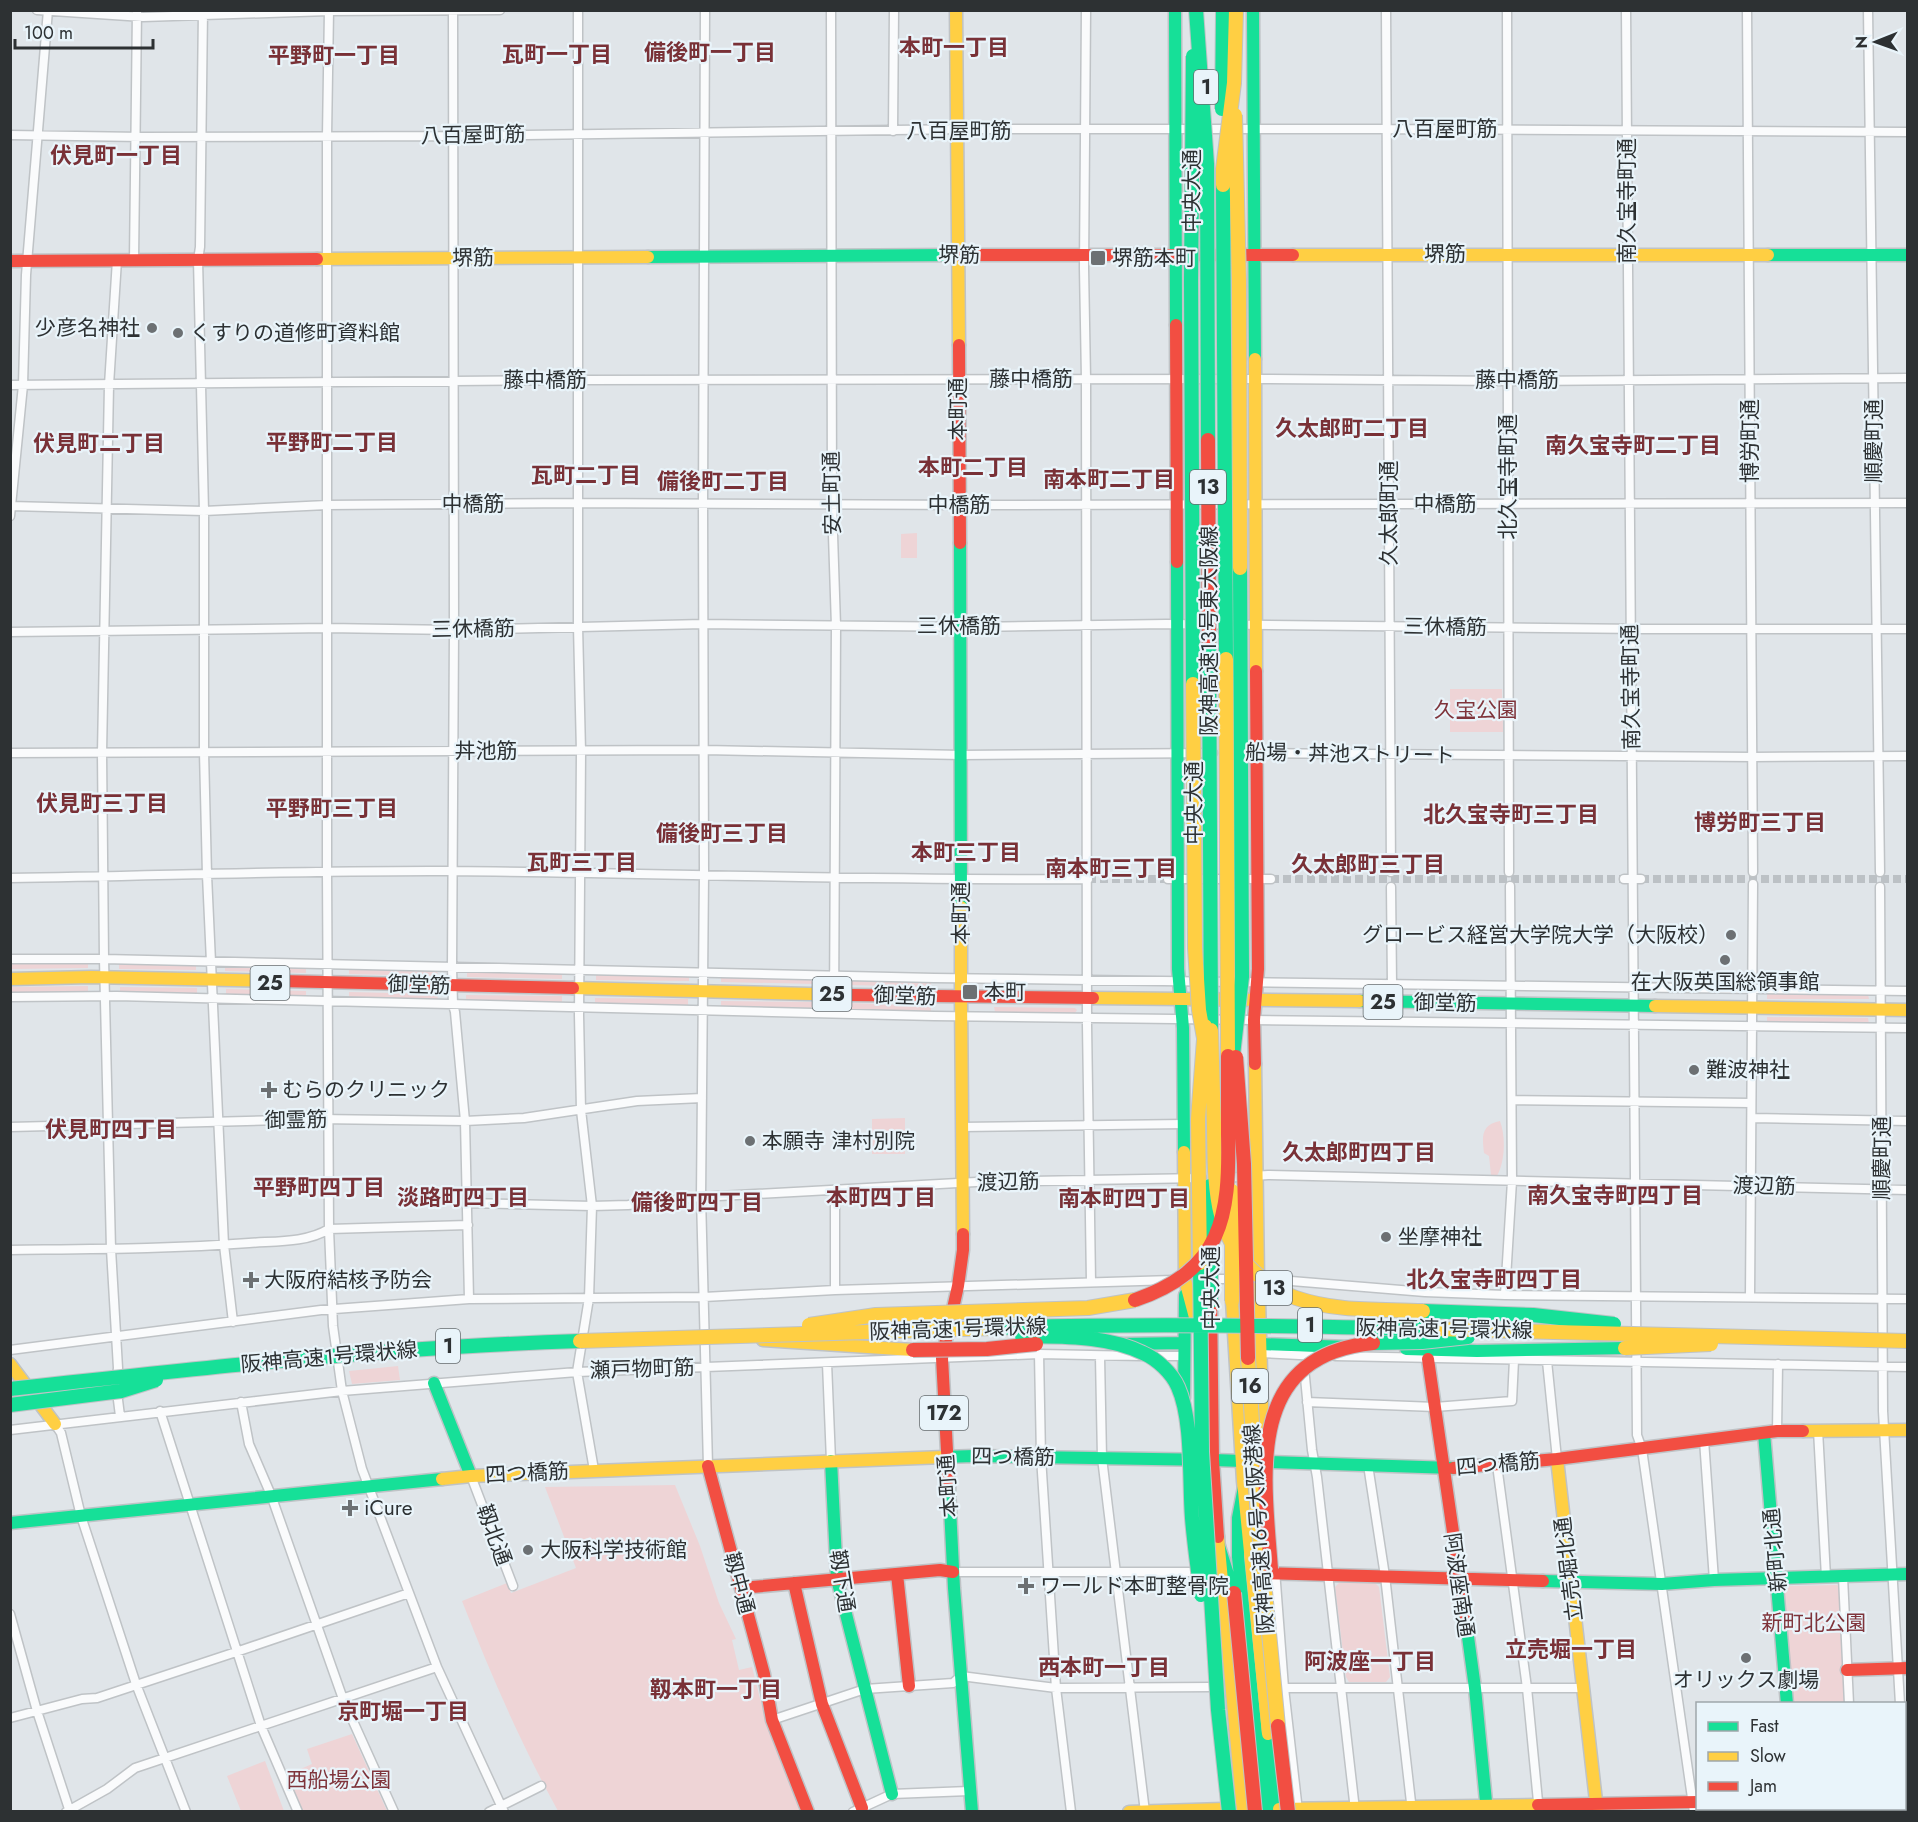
<svg xmlns="http://www.w3.org/2000/svg" width="1918" height="1822" font-family="Jost,'Noto Sans JP',sans-serif">
<style>
.green{fill:#eed4d6}
.lines{fill:none;stroke-linecap:round;stroke-linejoin:round}
.street-tunnel{stroke:#bcc1c5;stroke-width:8;stroke-dasharray:8 4;stroke-linecap:butt}
.street-casing{stroke:#bfc3c6;stroke-width:11}
.fast-casing{stroke:#bfc3c6;stroke-width:15}
.slow-casing{stroke:#bfc3c6;stroke-width:15}
.jam-casing{stroke:#bfc3c6;stroke-width:15}
.street{stroke:#fafbfc;stroke-width:8}
.fast{stroke:#16e098;stroke-width:12}
.slow{stroke:#ffcf43;stroke-width:12}
.jam{stroke:#f24e42;stroke-width:12}
.fast-bridge-casing{stroke:#bfc3c6;stroke-width:16;stroke-linecap:butt}
.slow-bridge-casing{stroke:#bfc3c6;stroke-width:16;stroke-linecap:butt}
.jam-bridge-casing{stroke:#bfc3c6;stroke-width:16;stroke-linecap:butt}
.fast-bridge{stroke:#16e098;stroke-width:14}
.slow-bridge{stroke:#ffcf43;stroke-width:14}
.jam-bridge{stroke:#f24e42;stroke-width:14}
.poi-dot{fill:#6c7073;stroke:#e9f4fa;stroke-width:2}
.labels{text-anchor:middle;stroke-width:4.5;stroke-linejoin:round;paint-order:stroke}
.shield{fill:#e9f4fa;stroke:#656c6f;stroke-width:1.5}
.shield-label{font-size:20px;font-weight:bold;fill:#2d3133}
.street-label{font-size:21px;fill:#2d3133;stroke:#e9f4fa}
.poi-label{font-size:21px;fill:#2d3133;stroke:#e9f4fa;text-anchor:start}
.park-label{font-size:21px;fill:#7f343b;stroke:#e9f4fa}
.neighbourhood-label{font-size:22px;font-weight:bold;fill:#793137;stroke:#e9f4fa}
</style>
<rect width="100%" height="100%" fill="#e0e5e9"/>
<!-- green -->
<path class="green" d="M917,533V558H901V534Z
M1450,689H1502L1503,732H1450Z
M88,962V968L11,969L10,963Z
M119,962L196,964V970L119,969Z
M225,965L306,967V973L225,971Z
M349,968L437,970L438,976L349,974Z
M467,971L562,973V979L467,977Z
M596,974L689,975V981L596,980Z
M721,976L815,978V984L721,982Z
M849,979L931,981V987L849,985Z
M88,986V992L11,993V987Z
M120,987L197,988V994L120,993Z
M226,989L306,991V997L226,996Z
M349,992L437,994L438,1000L349,999Z
M1767,993L1868,994L1869,999H1767Z
M466,995L562,996V1003L466,1001Z
M595,998L688,999V1006L595,1004Z
M721,1001L819,1002L821,1006L819,1008L721,1007Z
M849,1003L931,1006V1011L849,1009Z
M994,1007L1075,1008L1077,1010L1075,1013L995,1012Z
M1767,1017L1868,1018L1869,1024L1767,1023Z
M905,1118V1133L872,1134V1119Z
M1500,1121C1506,1137 1505,1161 1497,1176L1491,1175L1489,1156L1484,1153C1482,1136 1481,1125 1500,1121Z
M872,1139H905V1154H872Z
M398,1366L400,1380L352,1384L349,1371Z
M675,1485L700,1546L719,1603L736,1639L732,1640L739,1670L752,1667L766,1722L802,1811H558C521,1744 490,1673 462,1601L507,1583L511,1593L576,1568L545,1487Z
M1339,1583H1375L1379,1587L1390,1677L1386,1682H1349L1346,1677L1335,1587Z
M1837,1585L1840,1588L1846,1703H1794L1784,1592L1787,1586Z
M352,1734L387,1811H302L287,1775L312,1764L307,1749Z
M265,1761L284,1811H241L227,1776Z"/>
<g class="lines">
<!-- street-tunnel -->
<path class="street-tunnel" d="M1088,879H1168
M1271,879H1624
M1641,879H1908"/>
<defs>
<path id="street" d="M37,10L143,17L329,11L500,10
M203,10L200,247L198,260L204,511V752L207,875L224,1245L233,1322
M329,10L327,136V873L329,1229L333,1326L342,1391L362,1469L409,1593L437,1667L504,1812
M453,10L454,630L452,967L453,1005L455,1012L465,1121L469,1299
M578,10V626L581,752L579,1015L581,1110L592,1206L589,1298L577,1372L594,1470
M705,10L703,503L704,874L701,1197L708,1466
M831,10L832,504L836,626L834,1013
M1086,10L1084,268L1086,379L1087,1025L1091,1282
M1386,10L1391,872
M1507,10L1509,872
M1626,10L1637,1435L1642,1449L1694,1812
M1747,10L1753,872
M1868,10L1880,872
M893,131L894,10
M10,135L142,137L453,136L970,129H1386L1908,132
M117,260L109,385L102,753L104,959L111,1249L118,1368L116,1384L120,1416
M134,260L137,10
M10,385L578,380L1267,379L1508,381L1908,378
M10,506L204,511L327,505L579,503L973,505L1908,503
M10,516L23,385L26,275L48,10
M10,632L327,628L454,630L703,624L975,627L1166,624L1643,629H1908
M10,753L705,750L962,755L1213,753
M1238,753L1753,757L1908,756
M10,878C158,876 307,870 455,871C666,873 877,881 1088,879
M1168,879H1271
M1624,879H1641
M1391,887L1392,985
M1880,887L1883,1411L1900,1704
M10,959H104L934,978L1908,991
M10,997L117,996L934,1016L1908,1028
M1512,1100L1751,1103
M1752,1118L1908,1121
M10,1127L319,1119L465,1121L524,1118L637,1101L702,1098
M962,1127L1184,1124
M1224,1178L1268,1175L1908,1190
M469,1203L592,1206L628,1205L701,1197L976,1182L1202,1178
M10,1250C90,1249 170,1249 249,1243C275,1241 306,1243 329,1229L468,1225
M1207,1279H1236
M1267,1279L1425,1292L1505,1295L1908,1299
M835,1290V1190
M1505,1295L1512,1181L1510,886
M1750,1297L1753,884
M10,1350L321,1310L469,1299L704,1297L835,1290L1173,1280
M1260,1353L1319,1356
M1039,1354L1041,1457L1056,1688L1071,1812
M1154,1356H1184
M1335,1356L1908,1367
M1100,1357L1102,1458L1145,1812
M1547,1361L1557,1459
M827,1363L831,1461
M1304,1367L1312,1450L1317,1477L1355,1810
M241,1402L249,1444L271,1495L343,1699L394,1812
M1307,1402L1435,1407L1512,1401L1514,1360
M160,1411L261,1726L298,1812
M55,1424L61,1433L81,1516L136,1684L186,1812
M10,1430L342,1391L577,1372L1039,1354L1141,1356
M1818,1430L1826,1577
M1777,1431L1778,1364
M1704,1440L1714,1580
M1368,1465L1385,1576L1412,1811
M1497,1465L1527,1688L1539,1812
M471,1476L513,1586
M1275,1570L1284,1688L1298,1811
M953,1572H1201
M1843,1577L1849,1704
M10,1614L37,1711L70,1812
M1284,1688H1584
M10,1718L82,1699L97,1698L236,1652L409,1593
M772,1720L865,1689L953,1683L961,1676L1056,1688L1212,1687
M1904,1808V1812
M66,1812L107,1789L135,1768L437,1667
M489,1812L541,1786
M853,1812L892,1794L969,1791"/>
<path id="fast" d="M1175,10L1176,325
M1253,10L1255,359
M1768,255H1908
M648,257L953,255
M960,543L961,907
M1177,562L1178,969L1183,1028L1184,1152
M1360,1001L1655,1006
M1121,1344L1183,1343
M1260,1344L1349,1347
M1406,1349L1477,1351L1625,1348
M434,1383L471,1476
M1184,1398L1185,1295
M1764,1433L1787,1704
M944,1457L974,1456L1213,1460L1453,1468
M831,1461L837,1579L892,1794
M1244,1487L1238,1518V1557L1264,1812
M949,1488L954,1588L972,1812
M10,1523L442,1479
M1218,1543L1234,1593
M1543,1581L1662,1584L1714,1580L1908,1574
M1465,1615L1475,1688L1487,1812
M1268,1734L1276,1812"/>
<path id="slow" d="M956,10L959,345
M1293,255H1768
M317,259L648,257
M1255,359L1256,671
M10,979L91,977L280,981
M573,988L850,995
M961,997V907
M961,997L963,1234
M1093,998L1360,1001
M1655,1006L1908,1010
M1184,1152L1185,1280L1197,1325
M1259,1300L1263,1442
M1232,1301L1243,1481L1268,1734
M1250,1316L1258,1278L1255,1064
M763,1340L913,1350
M10,1364L55,1424
M1803,1431L1908,1430
M1557,1459L1597,1810
M442,1479L471,1476L944,1457
M1218,1537L1243,1812
M1904,1792H1908
M1795,1808L1796,1812
M1279,1809L1538,1805
M1129,1812L1223,1809"/>
<path id="jam" d="M953,255H1293
M10,261L317,259
M1176,325L1177,562
M959,345L960,543
M280,981L573,988
M850,995L1093,998
M1255,1064L1254,1020L1258,969L1256,671
M1211,1301L1213,1460L1218,1537
M1428,1359L1465,1615
M708,1466L764,1674L772,1720L808,1812
M1453,1468L1557,1459L1777,1431H1803
M949,1488L942,1358L958,1286L963,1250V1234
M1261,1573L1543,1581
M897,1574L909,1686
M794,1583L822,1704L862,1808
M741,1588L940,1570L953,1572
M1847,1670L1908,1668
M1538,1805L1698,1802"/>
</defs>
<!-- street casing -->
<use href="#street" class="street-casing"/>
<!-- fast casing -->
<use href="#fast" class="fast-casing"/>
<!-- slow casing -->
<use href="#slow" class="slow-casing"/>
<!-- jam casing -->
<use href="#jam" class="jam-casing"/>
<!-- street -->
<use href="#street" class="street"/>
<!-- fast -->
<use href="#fast" class="fast"/>
<!-- slow -->
<use href="#slow" class="slow"/>
<!-- jam -->
<use href="#jam" class="jam"/>
<defs>
<path id="fast-bridge" d="M1196,10L1207,164L1208,440
M1193,56L1191,281L1193,684
M1222,109L1223,10
M1223,185L1226,659
M1209,641L1211,1030
M1233,1055L1242,977L1240,568
M1210,1186L1211,1301
M1200,1263L1202,1452L1218,1710L1229,1812
M1423,1311L1533,1315L1614,1324
M994,1328C1141,1323 1287,1326 1434,1329
M1022,1336C1062,1337 1106,1335 1143,1353C1157,1359 1172,1373 1178,1387C1193,1420 1189,1481 1192,1518C1194,1544 1198,1569 1201,1595
M1373,1343L1422,1342L1468,1337
M10,1389C200,1368 389,1347 580,1341
M10,1405L121,1391L156,1380"/>
<path id="slow-bridge" d="M1235,115L1239,281L1240,568
M1223,185V169L1234,83L1236,10
M1226,659L1228,1056
M1193,684L1195,948L1199,1010L1204,1038
M1211,1030C1212,1062 1213,1094 1214,1126C1215,1184 1212,1242 1264,1280C1274,1287 1284,1294 1296,1298C1336,1312 1381,1309 1423,1311
M1232,1191V1301
M1200,1263L1198,1119L1205,1026
M809,1325L876,1315L1088,1308L1135,1300
M1434,1329L1908,1341
M580,1341L994,1328
M1625,1348L1711,1344
M1248,1358L1258,1519L1278,1726"/>
<path id="jam-bridge" d="M1208,440L1209,641
M1236,1057L1244,1164L1248,1358
M1135,1300C1222,1270 1230,1217 1228,1134C1228,1108 1228,1082 1228,1056
M913,1350L987,1349L1036,1344
M1271,1569C1264,1475 1244,1356 1373,1343
M1234,1593L1255,1812
M1278,1726L1288,1812"/>
</defs>
<!-- fast-bridge casing -->
<use href="#fast-bridge" class="fast-bridge-casing"/>
<!-- slow-bridge casing -->
<use href="#slow-bridge" class="slow-bridge-casing"/>
<!-- jam-bridge casing -->
<use href="#jam-bridge" class="jam-bridge-casing"/>
<!-- fast-bridge -->
<use href="#fast-bridge" class="fast-bridge"/>
<!-- slow-bridge -->
<use href="#slow-bridge" class="slow-bridge"/>
<!-- jam-bridge -->
<use href="#jam-bridge" class="jam-bridge"/>
</g>
<!-- markers -->
<g class="poi-dot">
<rect x="1090" y="250" width="16" height="16" rx="3"/>
<circle cx="152" cy="328" r="6"/>
<circle cx="178" cy="333" r="6"/>
<circle cx="1731" cy="935" r="6"/>
<circle cx="1725" cy="960" r="6"/>
<rect x="962" y="984" width="16" height="16" rx="3"/>
<circle cx="1694" cy="1070" r="6"/>
<path d="M266 1081h6v6h6v6h-6v6h-6v-6h-6v-6h6z"/>
<circle cx="750" cy="1141" r="6"/>
<circle cx="1386" cy="1237" r="6"/>
<path d="M248 1271h6v6h6v6h-6v6h-6v-6h-6v-6h6z"/>
<path d="M347 1499h6v6h6v6h-6v6h-6v-6h-6v-6h6z"/>
<circle cx="528" cy="1550" r="6"/>
<path d="M1023 1577h6v6h6v6h-6v6h-6v-6h-6v-6h6z"/>
<circle cx="1746" cy="1658" r="6"/>
</g>
<g class="labels">
<!-- shield labels -->
<g class="shield">
<rect x="1194" y="70" width="24" height="34" rx="4.5"/>
<rect x="1190" y="470" width="36" height="34" rx="4.5"/>
<rect x="250.5" y="966" width="39" height="34" rx="4.5"/>
<rect x="812.5" y="977" width="39" height="34" rx="4.5"/>
<rect x="1363.5" y="985" width="39" height="34" rx="4.5"/>
<rect x="1256" y="1271" width="36" height="34" rx="4.5"/>
<rect x="1298" y="1308" width="24" height="34" rx="4.5"/>
<rect x="436" y="1329" width="24" height="34" rx="4.5"/>
<rect x="1232" y="1369" width="36" height="34" rx="4.5"/>
<rect x="920" y="1396" width="48" height="34" rx="4.5"/>
</g>
<g class="shield-label">
<text x="1206" y="94">1</text>
<text x="1208" y="494">13</text>
<text x="270" y="990">25</text>
<text x="832" y="1001">25</text>
<text x="1383" y="1009">25</text>
<text x="1274" y="1295">13</text>
<text x="1310" y="1332">1</text>
<text x="448" y="1353">1</text>
<text x="1250" y="1393">16</text>
<text x="944" y="1420">172</text>
</g>
<!-- street labels -->
<g class="street-label">
<text x="1445" y="136">八百屋町筋</text>
<text x="959" y="138">八百屋町筋</text>
<text transform="translate(473 135) rotate(-1)" y="7">八百屋町筋</text>
<text transform="translate(1192 191) rotate(-90)" y="7">中央大通</text>
<text transform="translate(1627 201) rotate(-90)" y="7">南久宝寺町通</text>
<text x="1445" y="261">堺筋</text>
<text transform="translate(959 255) rotate(1)" y="7">堺筋</text>
<text transform="translate(473 258) rotate(-1)" y="7">堺筋</text>
<text x="1031" y="386">藤中橋筋</text>
<text x="545" y="387">藤中橋筋</text>
<text x="1517" y="387">藤中橋筋</text>
<text transform="translate(958 409) rotate(-90)" y="7">本町通</text>
<text transform="translate(1750 441) rotate(-90)" y="7">博労町通</text>
<text transform="translate(1874 441) rotate(-90)" y="7">順慶町通</text>
<text transform="translate(1508 477) rotate(-90)" y="7">北久宝寺町通</text>
<text transform="translate(832 493) rotate(-91)" y="7">安土町通</text>
<text x="473" y="511">中橋筋</text>
<text x="1445" y="511">中橋筋</text>
<text x="959" y="512">中橋筋</text>
<text transform="translate(1389 513) rotate(-90)" y="7">久太郎町通</text>
<text x="959" y="633">三休橋筋</text>
<text transform="translate(1445 627) rotate(1)" y="7">三休橋筋</text>
<text transform="translate(473 629) rotate(-1)" y="7">三休橋筋</text>
<text transform="translate(1209 631) rotate(-90)" y="7">阪神高速13号東大阪線</text>
<text transform="translate(1631 687) rotate(-91)" y="7">南久宝寺町通</text>
<text x="486" y="758">丼池筋</text>
<text transform="translate(1350 754) rotate(1)" y="7">船場・丼池ストリート</text>
<text transform="translate(1194 803) rotate(-90)" y="7">中央大通</text>
<text transform="translate(961 913) rotate(-90)" y="7">本町通</text>
<text transform="translate(419 985) rotate(2)" y="7">御堂筋</text>
<text transform="translate(905 996) rotate(2)" y="7">御堂筋</text>
<text transform="translate(1445 1003) rotate(1)" y="7">御堂筋</text>
<text transform="translate(296 1120) rotate(-1)" y="7">御霊筋</text>
<text transform="translate(1882 1158) rotate(-90)" y="7">順慶町通</text>
<text transform="translate(1008 1182) rotate(-2)" y="7">渡辺筋</text>
<text transform="translate(1764 1186) rotate(1)" y="7">渡辺筋</text>
<text transform="translate(1211 1288) rotate(-90)" y="7">中央大通</text>
<text transform="translate(958 1329) rotate(-2)" y="7">阪神高速1号環状線</text>
<text transform="translate(1444 1329) rotate(1)" y="7">阪神高速1号環状線</text>
<text transform="translate(329 1357) rotate(-5)" y="7">阪神高速1号環状線</text>
<text transform="translate(642 1369) rotate(-2)" y="7">瀬戸物町筋</text>
<text transform="translate(1013 1457) rotate(1)" y="7">四つ橋筋</text>
<text transform="translate(1498 1464) rotate(-5)" y="7">四つ橋筋</text>
<text transform="translate(527 1473) rotate(-3)" y="7">四つ橋筋</text>
<text transform="translate(948 1486) rotate(-94)" y="7">本町通</text>
<text transform="translate(1259 1529) rotate(-94)" y="7">阪神高速16号大阪港線</text>
<text transform="translate(494 1535) rotate(70)" y="7">靱北通</text>
<text transform="translate(1775 1550) rotate(-95)" y="7">新町北通</text>
<text transform="translate(1569 1569) rotate(-97)" y="7">立売堀北通</text>
<text transform="translate(842 1581) rotate(81)" y="7">靱下通</text>
<text transform="translate(739 1583) rotate(75)" y="7">靱中通</text>
<text transform="translate(1459 1585) rotate(82)" y="7">阿波座南通</text>
</g>
<!-- poi labels -->
<g class="poi-label">
<text x="1112" y="265">堺筋本町</text>
<text x="140" y="335" text-anchor="end">少彦名神社</text>
<text x="190" y="340">くすりの道修町資料館</text>
<text x="1719" y="942" text-anchor="end">グロービス経営大学院大学（大阪校）</text>
<text x="1725" y="989" text-anchor="middle">在大阪英国総領事館</text>
<text x="984" y="999">本町</text>
<text x="1706" y="1077">難波神社</text>
<text x="282" y="1097">むらのクリニック</text>
<text x="762" y="1148">本願寺 津村別院</text>
<text x="1398" y="1244">坐摩神社</text>
<text x="264" y="1287">大阪府結核予防会</text>
<text x="364" y="1515">iCure</text>
<text x="540" y="1557">大阪科学技術館</text>
<text x="1040" y="1593">ワールド本町整骨院</text>
<text x="1746" y="1687" text-anchor="middle">オリックス劇場</text>
</g>
<!-- park labels -->
<g class="park-label">
<text x="1476" y="717">久宝公園</text>
<text x="1814" y="1630">新町北公園</text>
<text x="339" y="1787">西船場公園</text>
</g>
<!-- neighbourhood labels -->
<g class="neighbourhood-label">
<text x="954" y="55">本町一丁目</text>
<text x="710" y="60">備後町一丁目</text>
<text x="557" y="62">瓦町一丁目</text>
<text x="334" y="63">平野町一丁目</text>
<text x="116" y="163">伏見町一丁目</text>
<text x="1352" y="436">久太郎町二丁目</text>
<text x="332" y="450">平野町二丁目</text>
<text x="99" y="451">伏見町二丁目</text>
<text x="1633" y="453">南久宝寺町二丁目</text>
<text x="973" y="475">本町二丁目</text>
<text x="586" y="483">瓦町二丁目</text>
<text x="1109" y="487">南本町二丁目</text>
<text x="723" y="489">備後町二丁目</text>
<text x="102" y="811">伏見町三丁目</text>
<text x="332" y="816">平野町三丁目</text>
<text x="1511" y="822">北久宝寺町三丁目</text>
<text x="1760" y="830">博労町三丁目</text>
<text x="722" y="841">備後町三丁目</text>
<text x="966" y="860">本町三丁目</text>
<text x="582" y="870">瓦町三丁目</text>
<text x="1368" y="872">久太郎町三丁目</text>
<text x="1111" y="876">南本町三丁目</text>
<text x="111" y="1137">伏見町四丁目</text>
<text x="1359" y="1160">久太郎町四丁目</text>
<text x="319" y="1195">平野町四丁目</text>
<text x="1615" y="1203">南久宝寺町四丁目</text>
<text x="463" y="1205">淡路町四丁目</text>
<text x="881" y="1205">本町四丁目</text>
<text x="1124" y="1206">南本町四丁目</text>
<text x="697" y="1210">備後町四丁目</text>
<text x="1494" y="1287">北久宝寺町四丁目</text>
<text x="1571" y="1657">立売堀一丁目</text>
<text x="1370" y="1669">阿波座一丁目</text>
<text x="1104" y="1675">西本町一丁目</text>
<text x="716" y="1697">靱本町一丁目</text>
<text x="403" y="1719">京町堀一丁目</text>
</g>
</g>
<!-- border -->
<rect width="1918" height="1822" fill="none" stroke="#2d3133" stroke-width="24"/>
<!-- legend -->
<rect x="1696" y="1702" width="210" height="108" fill="#e9f4fa" stroke="#9ea6aa" stroke-width="1.5"/>
<rect x="1708" y="1722" width="30" height="9" fill="#16e098" stroke="#9ea6aa" stroke-width="1.5"/>
<text x="1750" y="1732" font-size="18" fill="#2d3133">Fast</text>
<rect x="1708" y="1752" width="30" height="9" fill="#ffcf43" stroke="#9ea6aa" stroke-width="1.5"/>
<text x="1750" y="1762" font-size="18" fill="#2d3133">Slow</text>
<rect x="1708" y="1782" width="30" height="9" fill="#f24e42" stroke="#9ea6aa" stroke-width="1.5"/>
<text x="1750" y="1792" font-size="18" fill="#2d3133">Jam</text>
<!-- north arrow -->
<g transform="translate(1876 42) rotate(269)" stroke="#e9f4fa" stroke-width="4.5" paint-order="stroke">
<path d="M0-4.5L10 22L0 15L-10 22Z" fill="#2d3133"/>
<text y="-9" font-size="16" font-weight="bold" text-anchor="middle" fill="#2d3133">N</text>
</g>
<!-- scale -->
<path d="M15 39v9h138v-9" fill="none" stroke="#2d3133" stroke-width="3"/>
<text x="24" y="39" font-size="18" fill="#2d3133" stroke="#e9f4fa" stroke-width="4.5" paint-order="stroke">100 m</text>
</svg>
